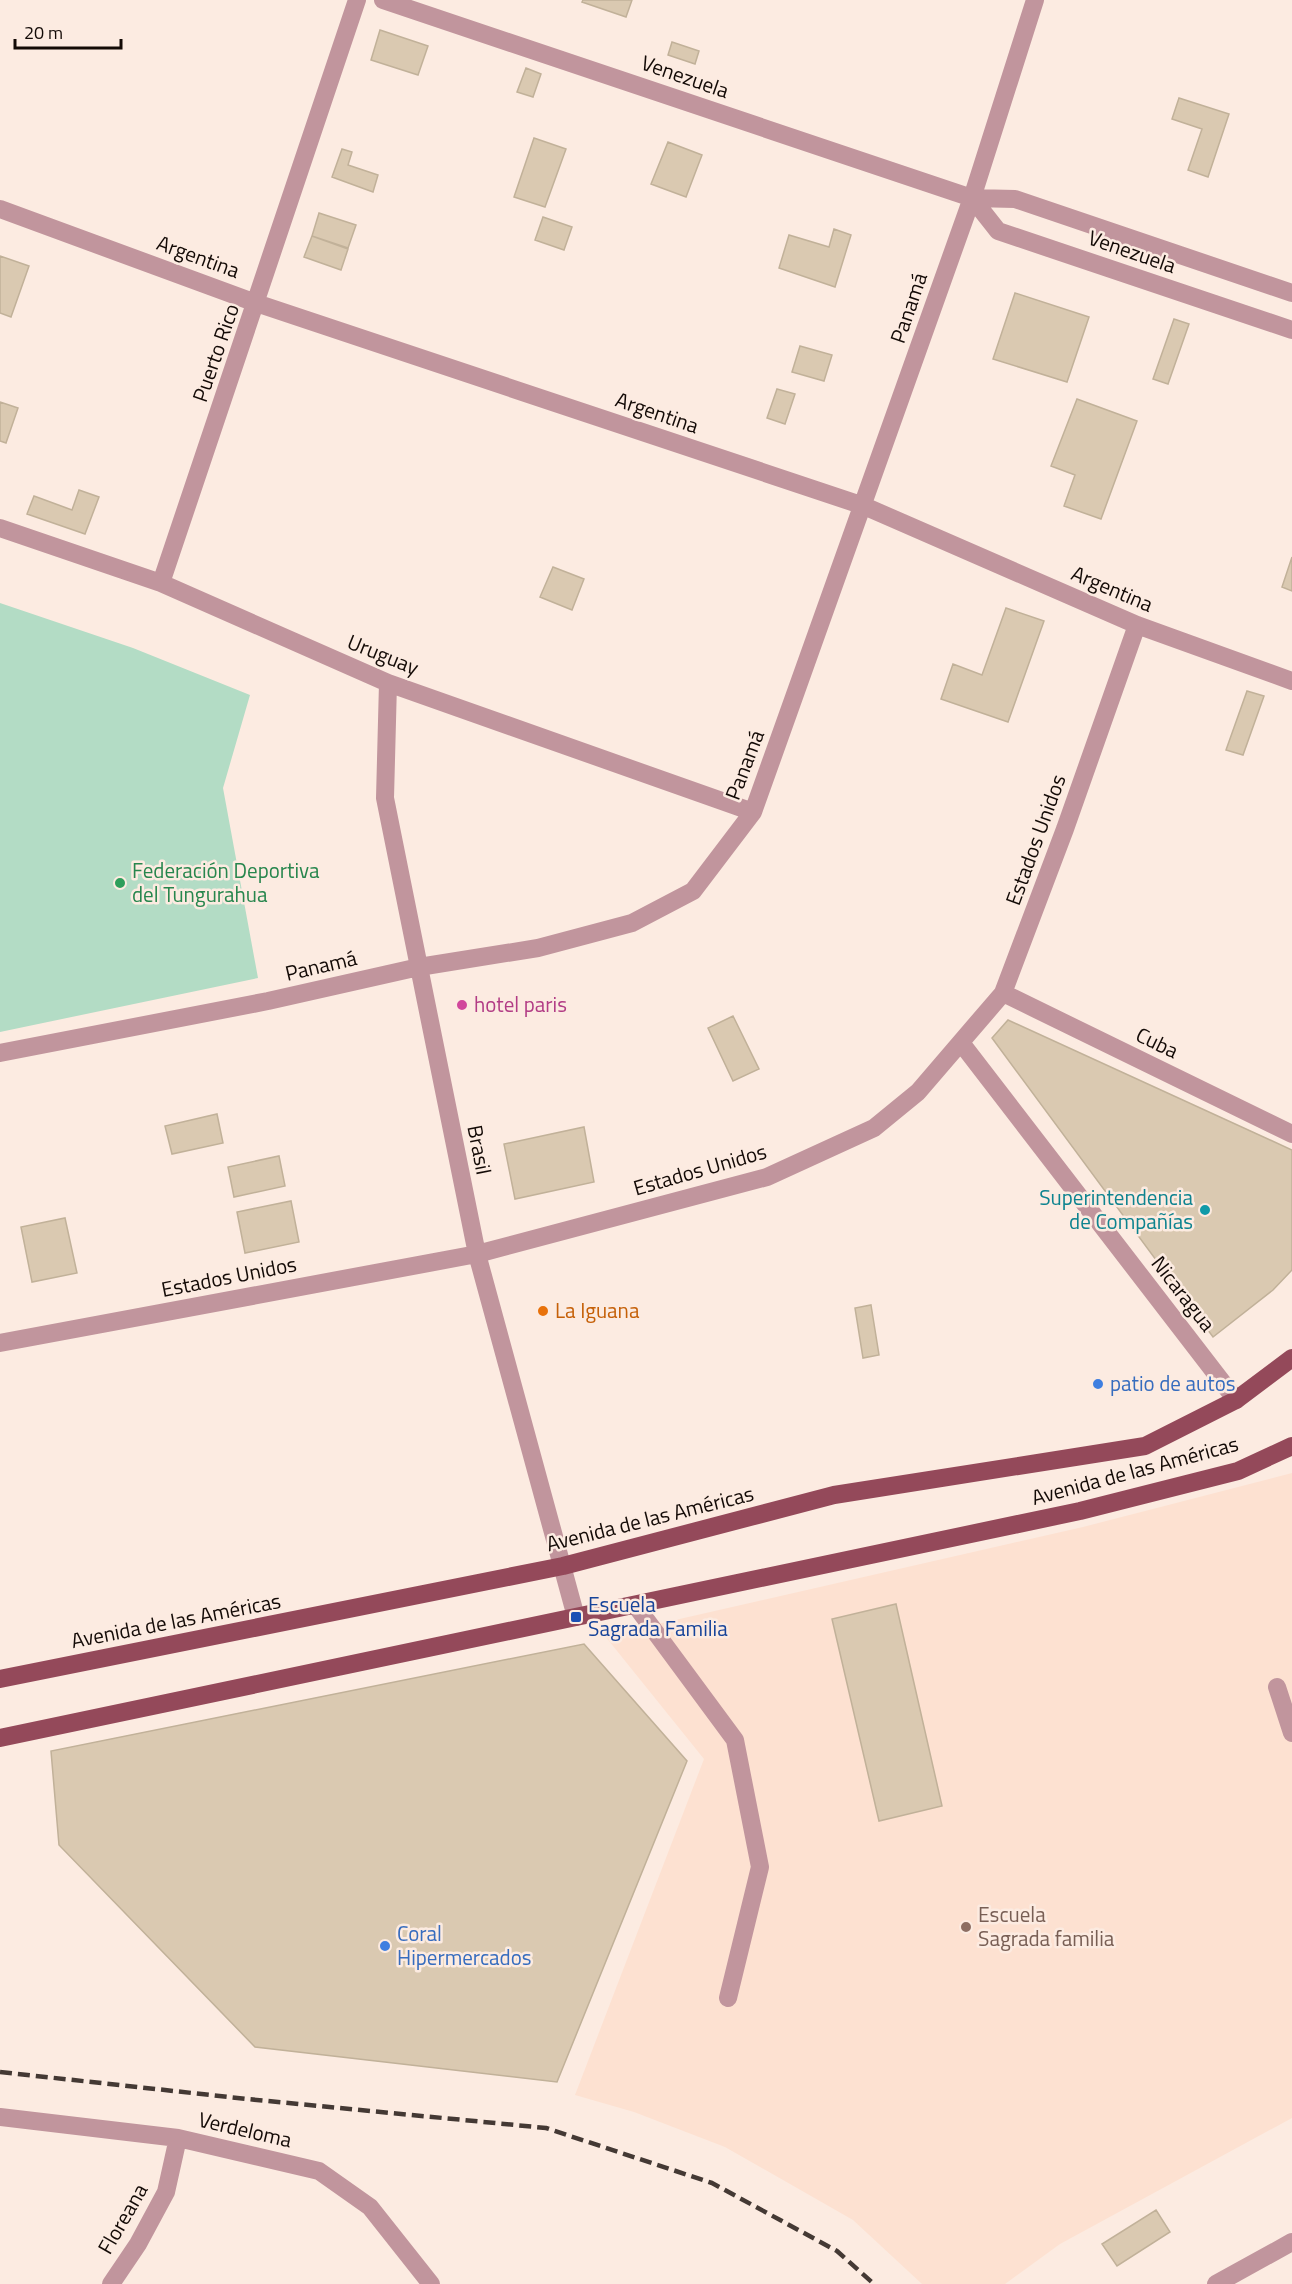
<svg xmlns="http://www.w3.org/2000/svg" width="1292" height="2284" font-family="'Titillium Web',sans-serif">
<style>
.built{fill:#fde1d1}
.green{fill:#b3dcc5}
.building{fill:#dac9b1;stroke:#c1b199;stroke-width:1.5}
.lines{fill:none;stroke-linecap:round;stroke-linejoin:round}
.minor{stroke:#c1959d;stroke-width:18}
.major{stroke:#94495a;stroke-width:18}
.rail{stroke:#443934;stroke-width:4.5;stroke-dasharray:12 6;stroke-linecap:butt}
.leisure-dot{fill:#2e9e5b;stroke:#fcebe1;stroke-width:2}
.hotel-dot{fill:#d1479c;stroke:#fcebe1;stroke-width:2}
.culture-dot{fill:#0f9aa8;stroke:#fcebe1;stroke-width:2}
.food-dot{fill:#e8710a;stroke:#fcebe1;stroke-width:2}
.shop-dot{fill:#3f7fe0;stroke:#fcebe1;stroke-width:2}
.transit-dot{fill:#1a4fb4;stroke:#fcebe1;stroke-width:2}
.education-dot{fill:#8d6e63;stroke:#fcebe1;stroke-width:2}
.labels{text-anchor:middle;stroke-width:5;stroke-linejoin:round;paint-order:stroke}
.street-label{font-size:21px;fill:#130a06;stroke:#fcebe1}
.leisure-label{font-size:21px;fill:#27864d;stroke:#fcebe1;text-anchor:start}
.hotel-label{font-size:21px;fill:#b23c85;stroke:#fcebe1;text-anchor:start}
.culture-label{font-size:21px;fill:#0d838f;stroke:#fcebe1;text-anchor:end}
.food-label{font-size:21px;fill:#c56008;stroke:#fcebe1;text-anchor:start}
.shop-label{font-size:21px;fill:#366cbe;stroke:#fcebe1;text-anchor:start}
.transit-label{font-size:21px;fill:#164399;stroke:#fcebe1;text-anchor:start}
.education-label{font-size:21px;fill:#785e54;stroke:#fcebe1;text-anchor:start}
</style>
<rect width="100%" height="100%" fill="#fcebe1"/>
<!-- built -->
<path class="built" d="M1292,1473V2118L1060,2244L1005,2284H922L853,2220L725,2147L634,2112L575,2095L704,1759L605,1636L1083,1527Z"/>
<!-- green -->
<path class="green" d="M0,603L133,648L250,695L223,788L258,978L0,1032Z"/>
<!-- building -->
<path class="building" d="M583,0H632L626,17L582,2Z
M380,30L428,46L418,75L371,60Z
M672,42L699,51L695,64L668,55Z
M526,68L541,74L533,97L517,92Z
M1179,98L1229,114L1208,177L1188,170L1202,129L1172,119Z
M534,138L566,149L545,207L514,197Z
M668,142L702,155L686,197L651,184Z
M342,149L352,152L348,165L378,175L373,192L332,177Z
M319,213L356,225L348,248L312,236Z
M543,217L572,227L564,250L535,240Z
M834,229L851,235L835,287L779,268L789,235L829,247Z
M312,236L348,249L341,270L304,257Z
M0,256L29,266L11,317L0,313Z
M1015,293L1089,317L1067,382L993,359Z
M1174,319L1189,324L1168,384L1153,379Z
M800,346L832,355L824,381L792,372Z
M777,389L795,394L785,424L767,418Z
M1077,399L1137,421L1101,519L1064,506L1075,475L1051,466Z
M0,402L18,408L6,443L0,441Z
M79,490L99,497L85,534L27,514L34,496L72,510Z
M1292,557V591L1282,587Z
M553,567L584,579L572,610L540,597Z
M1006,608L1044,621L1008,722L941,699L953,664L982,675Z
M1247,691L1264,696L1243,755L1226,750Z
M733,1016L759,1069L733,1081L708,1028Z
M1008,1020L1292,1150V1270L1273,1290L1213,1337L992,1038Z
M217,1114L223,1143L172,1154L165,1126Z
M584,1127L594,1182L515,1199L504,1144Z
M279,1156L285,1186L234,1197L228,1167Z
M291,1201L299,1242L245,1253L237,1212Z
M65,1218L77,1273L32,1282L21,1227Z
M871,1305L879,1355L863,1358L855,1308Z
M896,1604L942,1806L879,1821L832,1619Z
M584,1644L687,1761L557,2082L255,2047L59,1845L51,1751Z
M1156,2210L1170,2232L1117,2266L1102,2244Z"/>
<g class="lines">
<!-- minor -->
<path class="minor" d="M383,0L972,198L1015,199L1292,293
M972,198L998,231L1292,330
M0,209L256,303L864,506L1137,625L1292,681
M0,528L161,583L388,683L753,812
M161,583L357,0
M388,683L385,798L419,967L477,1254L576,1617
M1003,993L1292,1134
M962,1044L1236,1400
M0,1053L268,1001L419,967L538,948L632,923L693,891L753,812L972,198L1035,0
M0,1343L477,1254L767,1177L874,1128L918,1092L1003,993L1065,829L1137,625
M636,1606L735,1740L760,1867L728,1998
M1277,1687L1292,1733
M0,2117L178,2138L319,2171L370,2207L431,2284
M111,2284L138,2244L166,2192L178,2138
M1216,2284L1292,2242"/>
<!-- major -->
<path class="major" d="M0,1679L563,1566L834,1495L1145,1446L1236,1400L1292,1358
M0,1738L1080,1511L1238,1471L1292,1446"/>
<!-- rail -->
<path class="rail" d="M0,2072L247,2099L546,2128L712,2183L837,2251L874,2284"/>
</g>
<!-- markers -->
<circle class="leisure-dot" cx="120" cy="883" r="6"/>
<circle class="hotel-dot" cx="462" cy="1005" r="6"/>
<circle class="culture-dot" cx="1205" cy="1210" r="6"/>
<circle class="food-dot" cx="543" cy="1311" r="6"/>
<g class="shop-dot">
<circle cx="1098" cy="1384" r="6"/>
<circle cx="385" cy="1946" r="6"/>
</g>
<rect class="transit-dot" x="570" y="1611" width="12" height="12" rx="3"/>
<circle class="education-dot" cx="966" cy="1927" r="6"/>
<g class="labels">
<!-- street labels -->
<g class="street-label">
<text transform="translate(685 77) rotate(19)" y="7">Venezuela</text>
<text transform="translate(1132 252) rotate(19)" y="7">Venezuela</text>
<text transform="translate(198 257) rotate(20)" y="7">Argentina</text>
<text transform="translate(909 308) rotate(-71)" y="7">Panamá</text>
<text transform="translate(216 353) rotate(-71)" y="7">Puerto Rico</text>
<text transform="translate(657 413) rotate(19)" y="7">Argentina</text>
<text transform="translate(1112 589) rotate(23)" y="7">Argentina</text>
<text transform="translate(383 655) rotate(22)" y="7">Uruguay</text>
<text transform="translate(745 765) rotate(-69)" y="7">Panamá</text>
<text transform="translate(1036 840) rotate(-70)" y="7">Estados Unidos</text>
<text transform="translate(321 966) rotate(-13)" y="7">Panamá</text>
<text transform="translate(1157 1043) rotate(26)" y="7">Cuba</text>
<text transform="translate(479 1150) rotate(79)" y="7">Brasil</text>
<text transform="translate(700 1170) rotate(-16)" y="7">Estados Unidos</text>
<text transform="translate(229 1277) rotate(-11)" y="7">Estados Unidos</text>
<text transform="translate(1183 1294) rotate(52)" y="7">Nicaragua</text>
<text transform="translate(1135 1471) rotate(-15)" y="7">Avenida de las Américas</text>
<text transform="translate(650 1519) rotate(-14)" y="7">Avenida de las Américas</text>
<text transform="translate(176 1621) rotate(-11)" y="7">Avenida de las Américas</text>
<text transform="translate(245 2130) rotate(13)" y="7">Verdeloma</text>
<text transform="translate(123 2219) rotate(-60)" y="7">Floreana</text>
</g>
<!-- leisure labels -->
<g class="leisure-label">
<text x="132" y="878">Federación Deportiva<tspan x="132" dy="24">del Tungurahua</tspan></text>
</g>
<!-- hotel labels -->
<g class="hotel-label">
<text x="474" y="1012">hotel paris</text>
</g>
<!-- culture labels -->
<g class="culture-label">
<text x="1193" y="1205">Superintendencia<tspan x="1193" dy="24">de Compañías</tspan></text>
</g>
<!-- food labels -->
<g class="food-label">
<text x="555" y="1318">La Iguana</text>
</g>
<!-- shop labels -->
<g class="shop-label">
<text x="1110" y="1391">patio de autos</text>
<text x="397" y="1941">Coral<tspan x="397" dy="24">Hipermercados</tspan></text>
</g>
<!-- transit labels -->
<g class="transit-label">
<text x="588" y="1612">Escuela<tspan x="588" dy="24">Sagrada Familia</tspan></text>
</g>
<!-- education labels -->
<g class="education-label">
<text x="978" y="1922">Escuela<tspan x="978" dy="24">Sagrada familia</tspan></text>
</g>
</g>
<!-- scale -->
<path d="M15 39v9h106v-9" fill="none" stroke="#130a06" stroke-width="3"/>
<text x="24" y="39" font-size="18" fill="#130a06" stroke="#fcebe1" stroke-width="4.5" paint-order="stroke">20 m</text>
</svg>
